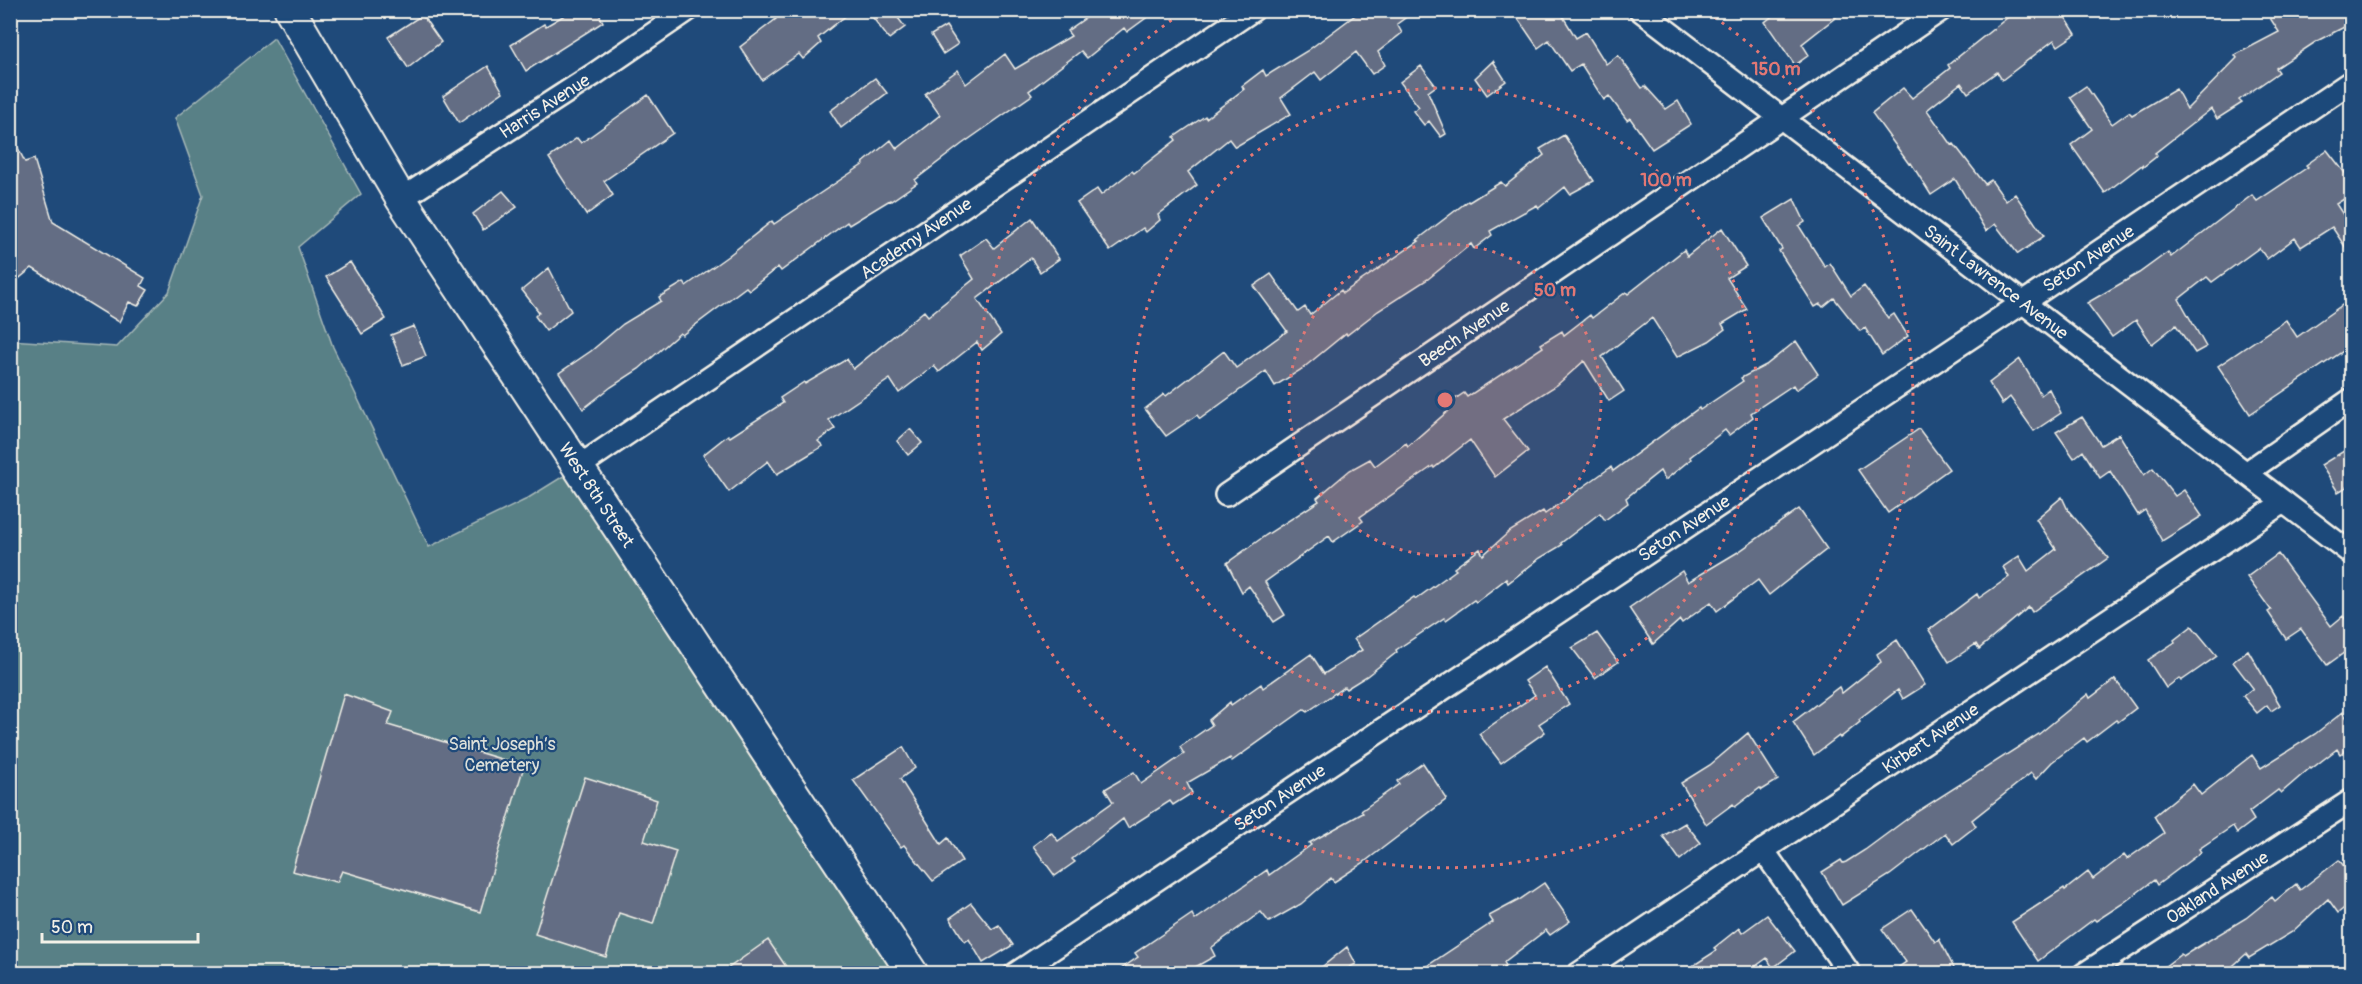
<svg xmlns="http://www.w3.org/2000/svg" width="2362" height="984" font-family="Pangolin,sans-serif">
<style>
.green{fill:#598086;stroke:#a6b8b7;stroke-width:1.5}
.building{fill:#636d84;stroke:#f4f1e8;stroke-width:1.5}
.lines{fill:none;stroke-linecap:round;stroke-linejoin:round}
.street-casing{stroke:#f4f1e8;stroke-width:26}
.secondary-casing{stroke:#f4f1e8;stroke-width:34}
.street{stroke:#1f4a7a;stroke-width:21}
.secondary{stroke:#1f4a7a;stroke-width:30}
.ring{fill:none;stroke:#e27875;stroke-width:3;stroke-dasharray:3 6}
.labels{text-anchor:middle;stroke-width:4.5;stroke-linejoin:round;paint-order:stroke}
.street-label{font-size:18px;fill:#f4f1e8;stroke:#1f4a7a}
.park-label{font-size:18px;fill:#dde0d9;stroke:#1f4a7a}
.centre{fill:#e27875;stroke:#1f4a7a;stroke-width:3}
.ring-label{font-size:18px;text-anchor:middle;font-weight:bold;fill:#e27875;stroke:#1f4a7a;stroke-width:4.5;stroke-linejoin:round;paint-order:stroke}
</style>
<rect width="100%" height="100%" fill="#1f4a7a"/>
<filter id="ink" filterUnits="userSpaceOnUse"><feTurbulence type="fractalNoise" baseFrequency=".0167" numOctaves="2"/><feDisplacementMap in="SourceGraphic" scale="12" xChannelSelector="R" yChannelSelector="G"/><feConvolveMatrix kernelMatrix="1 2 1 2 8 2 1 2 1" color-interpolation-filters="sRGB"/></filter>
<g filter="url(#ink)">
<!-- green -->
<path class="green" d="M274,38L361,194L298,247L333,347L429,547L525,500L578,467L913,973H11L10,340L117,347L169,292L203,195L175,118Z"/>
<!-- building -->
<path class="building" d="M573,10H597L603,22L526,71L511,45L544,24L546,26Z
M783,10H853L818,38L821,43L803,59L799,54L762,80L740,47L776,19L775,17Z
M867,10H892L905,27L889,39Z
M1097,10H1157L1127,32L1124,28L1087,58L1081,51L1029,91L1032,95L962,144L915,180L917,183L891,201L890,200L849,225L847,222L781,271L778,267L749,290L746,287L682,335L680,333L639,369L611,387L583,409L559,373L591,351L623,324L661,301L659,297L684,282L686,286L728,256L772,221L774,224L864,164L863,163L891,140L897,149L940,115L925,94L958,70L966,84L1005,54L1015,69L1071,36L1067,31Z
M1362,10H1416L1397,24L1402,33L1378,52L1385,65L1372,74L1356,52L1321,80L1315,72L1281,98L1291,114L1235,147L1229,139L1188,172L1197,185L1158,215L1160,220L1146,232L1143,228L1110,251L1077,203L1097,189L1101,195L1132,171L1134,173L1176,140L1174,137L1205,116L1206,118L1244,89L1242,86L1263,70L1266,76L1307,51Z
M1512,10H1559L1576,38L1586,32L1606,64L1618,55L1642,88L1645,86L1666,109L1678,101L1691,124L1652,149L1630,118L1627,120L1609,96L1604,100L1581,64L1570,71L1549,40L1538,48Z
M1780,10H1845L1802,44L1809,55L1795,65L1765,22Z
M2017,10H2061L2076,34L2058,46L2054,40L2002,80L1997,72L1968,93L1961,83L1927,110L1952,145L1954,144L1985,184L1991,180L2006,201L2015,194L2044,236L2018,254L1995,224L1986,231L1955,179L1931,195L1911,163L1909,164L1872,113L1903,88L1912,98L1950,68L1948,65Z
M2280,10H2352V23L2317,41L2276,68L2279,72L2239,100L2242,103L2217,119L2211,109L2155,153L2157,156L2143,167L2142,165L2105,193L2071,145L2092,129L2070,97L2086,86L2112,124L2129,112L2132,115L2176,89L2187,109L2237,58L2235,55L2279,32L2270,18Z
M422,15L441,42L408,68L388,37Z
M946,26L958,44L943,54L931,35Z
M1493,61L1506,81L1487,95L1475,78Z
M488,66L503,92L459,123L443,96Z
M1421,66L1436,86L1428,92L1446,134L1441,137L1429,121L1424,125L1413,111L1419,107L1400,82Z
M875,78L887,93L841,128L830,111Z
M648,95L673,133L604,181L613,195L586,215L549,158L577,138L581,143Z
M10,132L25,162L34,159L53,222L145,278L141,286L148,290L138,306L129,302L119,322L32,268L10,286Z
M1564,135L1594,181L1570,194L1565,187L1539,208L1537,205L1490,231L1492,235L1474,249L1471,244L1428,279L1378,311L1347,335L1346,333L1302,369L1275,386L1266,371L1200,419L1197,415L1166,436L1145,409L1164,394L1166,396L1224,351L1236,368L1287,331L1254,286L1271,274L1298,312L1305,307L1310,315L1341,290L1343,293L1419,241L1417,240L1468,201L1469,202L1501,182L1505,186L1544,155L1540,149Z
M2327,150L2352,182V194L2336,204L2352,228V257L2332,227L2301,247L2295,238L2267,259L2259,248L2212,282L2207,277L2179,299L2206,347L2195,353L2176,325L2152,344L2136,320L2112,337L2087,303L2139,273L2168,252L2171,257L2252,195L2257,201L2308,167L2306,165Z
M503,191L517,207L483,230L473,214Z
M1794,199L1805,222L1799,226L1825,267L1830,263L1851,296L1864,286L1888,318L1894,314L1908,336L1882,355L1865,328L1860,331L1834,298L1823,307L1820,304L1815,307L1779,251L1782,249L1763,218Z
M1032,218L1059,259L1040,272L1031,258L977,299L1001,334L982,350L977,342L939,372L934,366L899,393L890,379L829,420L835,429L818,441L823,446L777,474L768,461L729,492L703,455L728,435L730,437L783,403L780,398L804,382L805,384L847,359L853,369L924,311L928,316L974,279L960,256L986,238L994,248Z
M1722,228L1746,266L1727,278L1747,309L1722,324L1725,329L1709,341L1677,357L1652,318L1602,357L1624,391L1609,401L1584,361L1557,385L1503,419L1528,451L1495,477L1470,440L1434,468L1433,466L1360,517L1363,521L1333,542L1329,536L1265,582L1285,615L1274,622L1249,586L1242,592L1227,563L1266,535L1319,501L1317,498L1350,470L1370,459L1375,466L1406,443L1408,446L1449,410L1446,405L1464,393L1467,397L1543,347L1541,344L1562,331L1564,335L1590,315L1592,318L1626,292L1628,294L1684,250L1687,256Z
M350,262L386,319L362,334L326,277Z
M549,268L571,311L546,331L535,316L539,312L522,290Z
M2345,303L2352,314V345L2250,414L2218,366L2286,320L2297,337Z
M414,326L426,356L403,365L391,335Z
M1796,341L1818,374L1796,390L1793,385L1751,413L1753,417L1729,435L1725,430L1690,457L1691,459L1665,480L1660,471L1626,498L1628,503L1605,520L1600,513L1561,543L1562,545L1540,558L1508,583L1506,579L1476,602L1474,600L1446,620L1444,618L1396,650L1397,652L1367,676L1346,689L1344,687L1307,712L1305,709L1232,761L1230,758L1187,783L1192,793L1173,805L1170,801L1128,828L1123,819L1072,859L1075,862L1055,876L1033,846L1051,832L1058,841L1113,802L1105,789L1134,772L1141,784L1184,754L1180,747L1212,725L1209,720L1230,702L1231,705L1261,684L1263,688L1311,654L1324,674L1362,650L1354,639L1414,597L1416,599L1456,570L1454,568L1480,549L1483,555L1509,532L1543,511L1545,514L1611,467L1613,471L1699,408L1700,410L1743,381L1741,378L1766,365Z
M2020,359L2041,395L2049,389L2061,413L2034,431L2010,397L2002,404L1989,383Z
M2082,417L2101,445L2119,434L2144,475L2153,468L2175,496L2184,490L2202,516L2162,541L2145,510L2138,515L2110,471L2100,478L2083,451L2074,458L2056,432Z
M910,429L922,443L908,455L897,441Z
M1919,429L1949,469L1888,513L1858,470Z
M2352,446V484L2338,492L2321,465Z
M2062,497L2068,510L2108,558L2032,612L2029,607L1979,649L1976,644L1949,662L1929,630L1977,594L1979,598L2009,577L2003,567L2019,556L2028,571L2056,549L2036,519Z
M1799,509L1827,549L1769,595L1758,580L1717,611L1711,602L1682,623L1680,620L1653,644L1629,608L1682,571L1688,582L1738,552Z
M2278,554L2331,626L2343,616L2352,627V647L2327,665L2301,629L2286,639L2268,612L2271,610L2247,577Z
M2192,626L2217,656L2181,681L2179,678L2166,688L2148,660L2175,642L2174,640Z
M1597,633L1618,662L1595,678L1572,648Z
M1897,640L1925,685L1903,699L1898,690L1859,720L1860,722L1840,738L1839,736L1814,755L1793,722L1839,687L1842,693L1881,662L1877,654Z
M2248,650L2280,705L2271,711L2267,705L2257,713L2243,696L2253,688L2233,662Z
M1545,667L1569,704L1539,724L1545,732L1501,763L1479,734L1535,695L1525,681Z
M2115,679L2136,708L2118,722L2116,720L2087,742L2084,738L2052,762L2036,779L2031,773L1972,820L1976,826L1953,844L1945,833L1890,875L1842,905L1822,872L1841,860L1843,863L1846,862L1865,850L1915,813L2039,734L2088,694L2090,698Z
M344,694L393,712L388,725L524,766L480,912L342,871L337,882L292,871Z
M2343,712L2352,726V746L2340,754L2337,749L2311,769L2310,768L2281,793L2278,790L2249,812L2254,820L2237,833L2233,826L2199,849L2201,852L2157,885L2154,880L2122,904L2096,921L2094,919L2038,961L2012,922L2064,888L2065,890L2088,872L2093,879L2124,855L2127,859L2164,833L2154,816L2193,784L2201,795L2252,755L2261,768L2315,734Z
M1748,733L1778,780L1762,790L1760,788L1735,807L1733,804L1706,824L1681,783L1710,765Z
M903,747L915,768L900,779L941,844L948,838L962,861L933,881L904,845L901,847L853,780Z
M1423,763L1447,799L1363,863L1334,882L1331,878L1301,904L1269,922L1261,912L1211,948L1215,956L1183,974H1114L1138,957L1135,953L1192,914L1195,920L1267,870L1269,875L1311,845L1309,843L1363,813L1361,811L1399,784L1397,781Z
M585,777L657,800L644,841L676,851L653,924L619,913L606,957L535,934Z
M1685,823L1701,843L1680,860L1663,836Z
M2339,860L2352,876V902L2338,913L2328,899L2292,932L2249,958L2246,954L2224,974H2155L2181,954L2183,956L2246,918L2272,897L2275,901L2296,884L2300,890Z
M1544,883L1570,921L1550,935L1546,930L1504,962L1506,966L1494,974H1415L1493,922L1489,916L1519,900Z
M971,903L992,929L999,925L1013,945L983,963L969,939L965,942L950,918Z
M1912,909L1935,942L1939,939L1957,974H1889L1906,962L1882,929Z
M1767,915L1795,951L1773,968L1767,958L1745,974H1680L1716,951L1714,948L1739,928L1742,933Z
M768,940L791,974H720Z
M1347,947L1356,964L1337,974H1313Z"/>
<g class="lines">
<defs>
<g id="street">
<path id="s1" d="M1640,10L2352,554"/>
<path id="s2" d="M401,199L593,75L688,10"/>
<path id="s3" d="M578,467L1253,10"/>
<path d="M2246,473L2352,399"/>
<path id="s4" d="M1226,495L1941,10"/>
<path d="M1763,850L1850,974"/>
<path id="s5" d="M1015,974L2024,302L2352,81"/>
<path id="s6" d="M1578,974L2284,502"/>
<path id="s7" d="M2084,974L2352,800"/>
</g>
<g id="secondary">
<path id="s8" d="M290,10L401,199L913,974"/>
</g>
</defs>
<!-- street casing -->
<use href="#street" class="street-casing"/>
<!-- secondary casing -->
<use href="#secondary" class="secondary-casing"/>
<!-- street -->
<use href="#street" class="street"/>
<!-- secondary -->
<use href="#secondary" class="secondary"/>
</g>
</g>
<!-- distance rings -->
<circle cx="1445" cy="400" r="156" fill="#e27875" fill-opacity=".12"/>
<g class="ring">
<circle cx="1445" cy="400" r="156"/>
<circle cx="1445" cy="400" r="312"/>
<path d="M1707 12A468 468 0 1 1 1183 12"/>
</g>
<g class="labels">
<!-- street labels -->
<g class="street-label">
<text dy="6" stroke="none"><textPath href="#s2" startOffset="171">Harris Avenue</textPath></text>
<text dy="6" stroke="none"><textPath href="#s3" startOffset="408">Academy Avenue</textPath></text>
<text dy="6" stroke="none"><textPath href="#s5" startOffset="1290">Seton Avenue</textPath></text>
<text dy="6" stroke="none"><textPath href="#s1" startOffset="448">Saint Lawrence Avenue</textPath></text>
<text dy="6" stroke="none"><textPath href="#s4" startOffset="288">Beech Avenue</textPath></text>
<text dy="6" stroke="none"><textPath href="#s8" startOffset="574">West 8th Street</textPath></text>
<text dy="6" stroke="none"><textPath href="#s5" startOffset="804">Seton Avenue</textPath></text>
<text dy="6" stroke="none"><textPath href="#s6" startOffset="424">Kirbert Avenue</textPath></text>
<text dy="6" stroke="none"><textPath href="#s5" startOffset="318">Seton Avenue</textPath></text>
<text dy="6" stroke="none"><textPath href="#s7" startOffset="159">Oakland Avenue</textPath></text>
</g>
<!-- park labels -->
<g class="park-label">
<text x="502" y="750">Saint Joseph’s<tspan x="502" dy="21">Cemetery</tspan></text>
</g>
</g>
<circle cx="1445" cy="400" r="9" class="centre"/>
<g class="ring-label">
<text x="1776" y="75">150 m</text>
<text x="1666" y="186">100 m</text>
<text x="1555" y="296">50 m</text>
</g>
<!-- margin -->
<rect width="2362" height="984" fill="none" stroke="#1f4a7a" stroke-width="36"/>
<rect x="18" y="18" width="2326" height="948" fill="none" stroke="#f4f1e8" stroke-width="2" filter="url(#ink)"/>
<!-- scale -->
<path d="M42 933v9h156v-9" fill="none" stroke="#f4f1e8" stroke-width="3"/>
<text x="51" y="933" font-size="18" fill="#f4f1e8" stroke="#1f4a7a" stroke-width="4.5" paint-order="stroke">50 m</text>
</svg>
